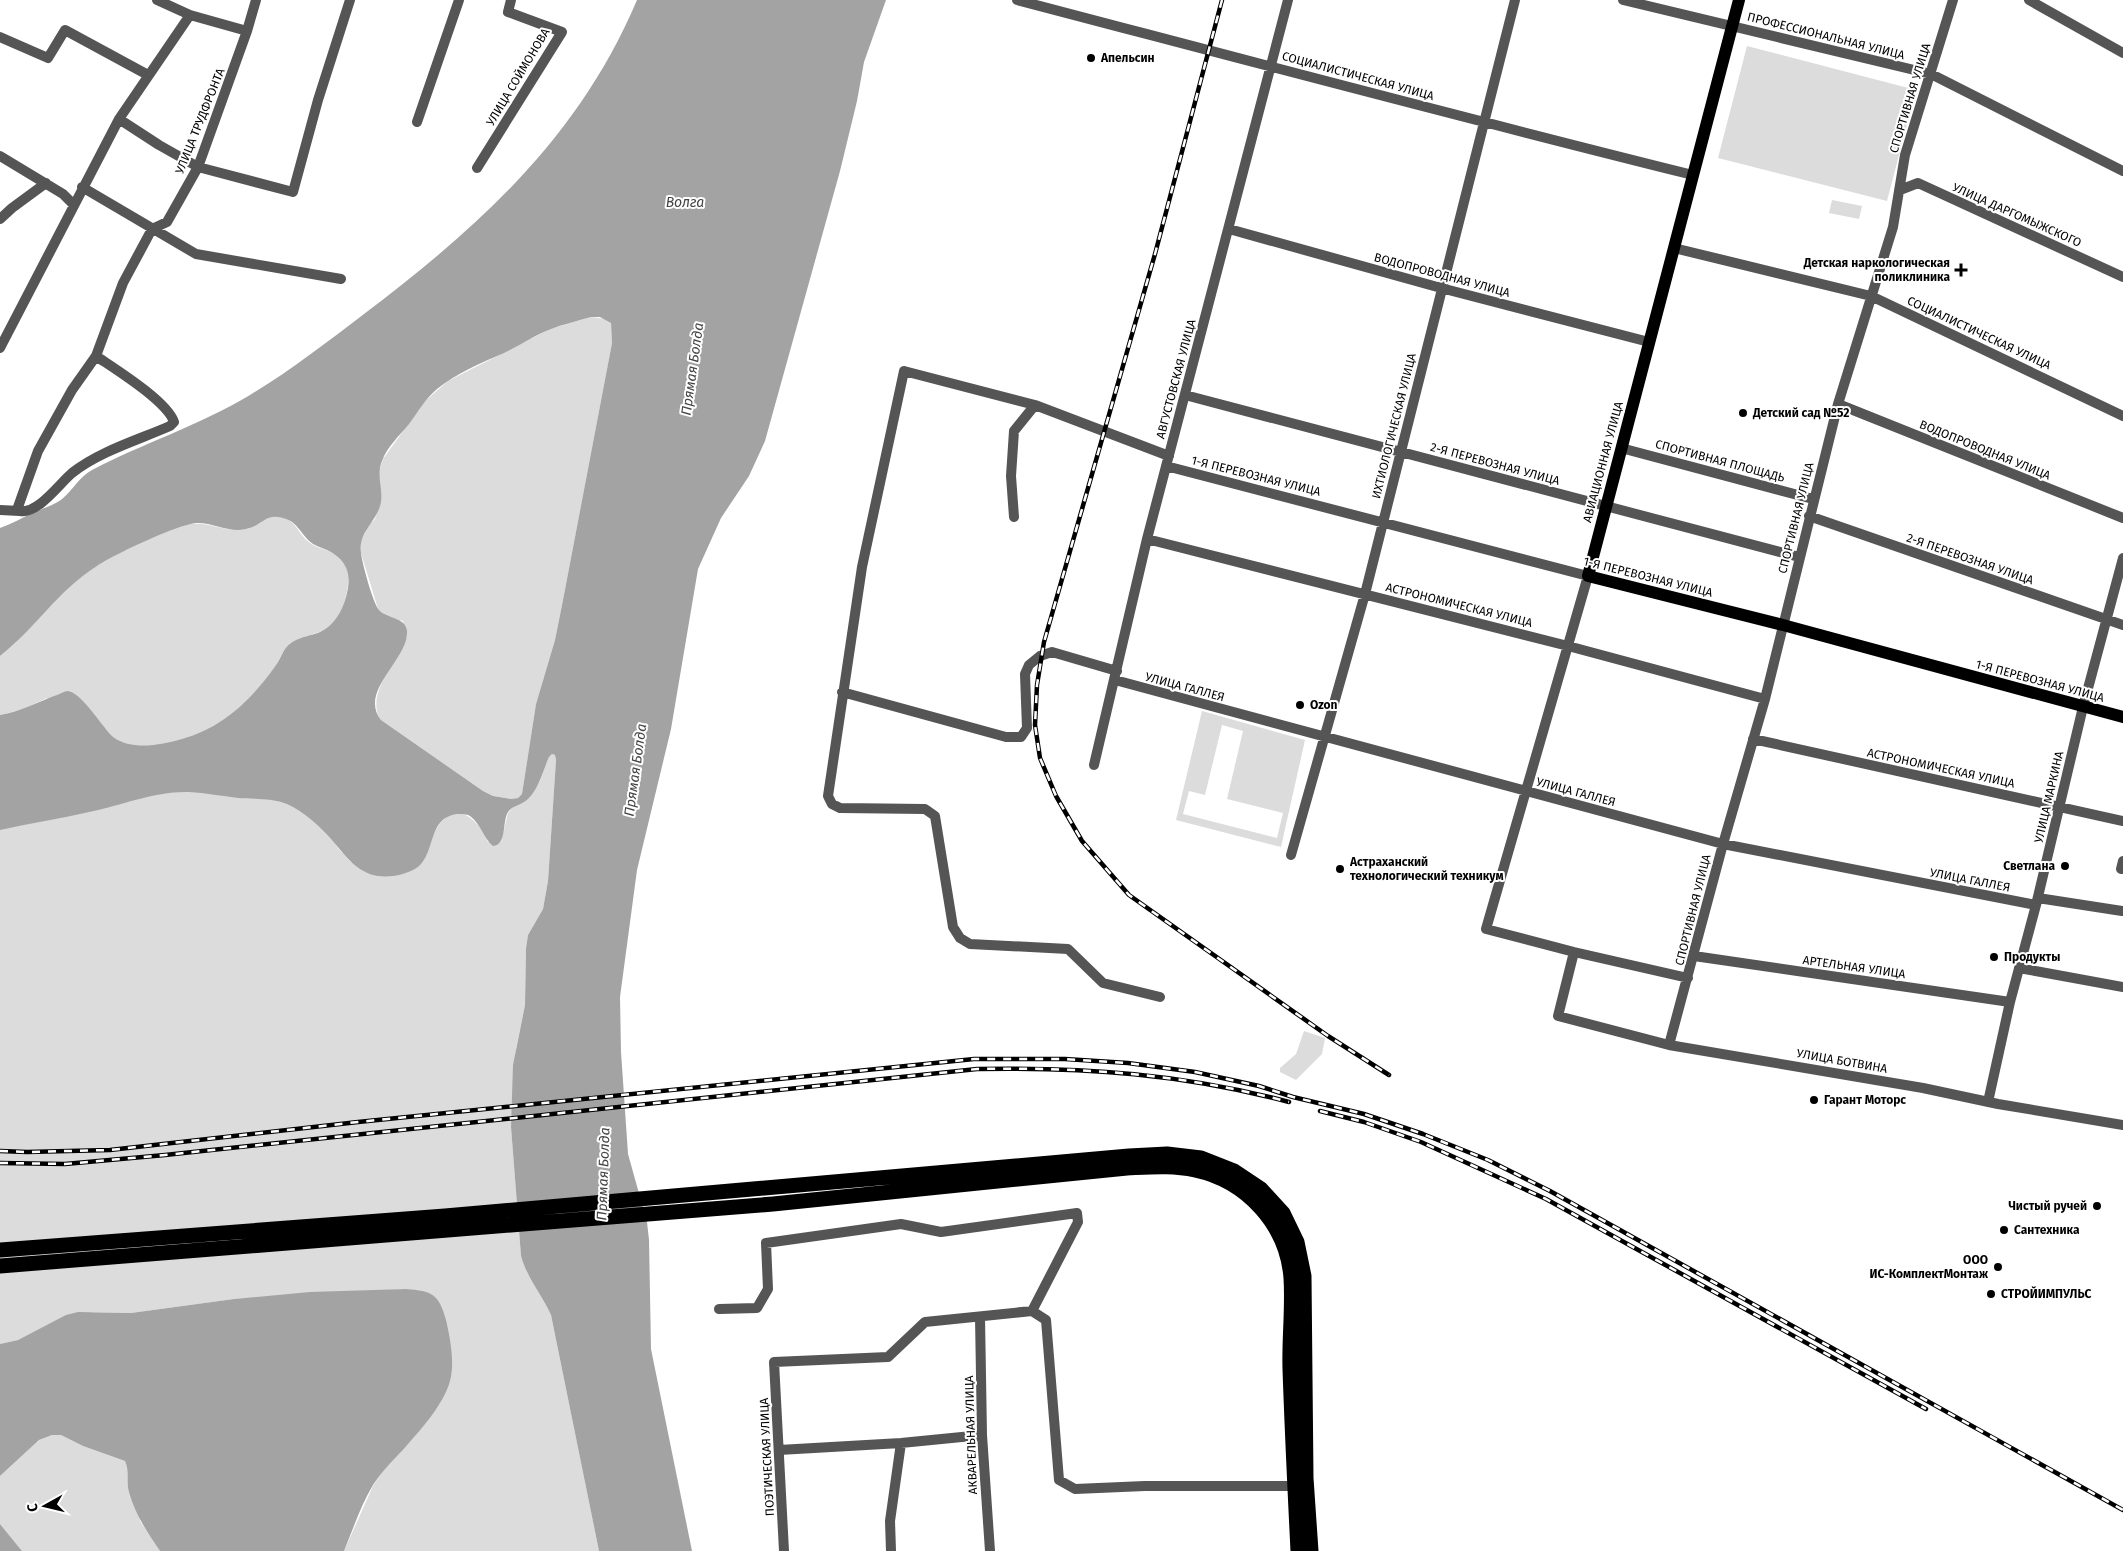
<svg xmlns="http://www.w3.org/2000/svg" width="2123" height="1551" font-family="'Fira Sans',sans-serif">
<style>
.green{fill:#dcdcdc;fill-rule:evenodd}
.water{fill:#a3a3a3;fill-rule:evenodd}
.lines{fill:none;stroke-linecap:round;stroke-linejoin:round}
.minor{stroke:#555;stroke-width:10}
.major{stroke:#000;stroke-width:12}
.highway{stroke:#000;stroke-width:15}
.rail-casing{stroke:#000;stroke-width:4.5}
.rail{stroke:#fff;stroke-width:2.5;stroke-dasharray:8;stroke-linecap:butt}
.poi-dot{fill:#000;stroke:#fff;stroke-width:2}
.labels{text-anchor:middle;stroke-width:4;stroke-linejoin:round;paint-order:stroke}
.street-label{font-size:12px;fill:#000;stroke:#fff}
.poi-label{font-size:12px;font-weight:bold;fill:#000;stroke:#fff;text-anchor:start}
.water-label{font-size:14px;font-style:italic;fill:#444;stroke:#fff}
</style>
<rect width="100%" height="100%" fill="#fff"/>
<!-- green -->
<path class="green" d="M1747,46L1916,90L1887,201L1718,158Z
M1832,200L1862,206L1859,219L1829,213Z
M591,317L607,319L611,323L612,343L563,600L555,640L536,704L522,794L518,798L511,799L493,796L483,791L381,720C364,697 398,658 407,636L403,621L386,616L378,609L361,553V542L368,526L375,519L381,501L378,475L383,459L424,402L448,381L550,329Z
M269,516C301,516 294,535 315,546C324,550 336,552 342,559C355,574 345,611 332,624C321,635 301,635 288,646C282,651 280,659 276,666C267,680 256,692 245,704L338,848L351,862L431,839C448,801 472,808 488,842H501L508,813L513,807L527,800L539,783L549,757L552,754L555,755L556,760L548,881L543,909L528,935L526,948L525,1005L516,1049L511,1127L521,1256C527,1278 542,1295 551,1315L599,1551H344L373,1486L386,1466L403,1450L440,1403L406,1289L234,1299L131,1313L92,1312L48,1325L18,1340L0,1344V790L47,698L24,709L0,715V656C23,639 38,616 58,596C92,563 139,541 183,526C207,518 224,534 246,529C255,528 262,521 269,516Z
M1202,711L1305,740L1281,847L1176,820ZM1222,725L1243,731L1227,799L1283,813L1277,838L1183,814L1189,791L1205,795Z
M1304,1031L1325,1038L1322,1054L1296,1080L1280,1072V1068L1296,1054Z
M52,1435H61L83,1446L125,1461L129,1469L140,1521L160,1551H22L0,1524V1476L39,1440Z"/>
<!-- water -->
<path class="water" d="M637,0H886L864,62L857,101L840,171L765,441L749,476L721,518L698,569L671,729L637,870L620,997L621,1052L628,1154L647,1222L649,1240L651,1349L692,1551H599L551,1315C542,1295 527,1278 521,1256L511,1127L513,1065L525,1005L526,948L528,935L543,909L548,881L556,760L555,755L552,754L549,757C543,771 539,788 528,799C522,805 513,805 508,812C502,822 507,845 493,846C483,838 481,824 470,816C467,814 460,814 456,814C429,819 435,848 421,864C412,874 391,878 378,876C357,873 344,854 332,840C321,827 303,811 287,804C273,798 253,799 238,798C222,796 206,793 189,792C155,791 123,805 89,812C60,819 30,823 0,830V715C19,712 36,703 54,696C58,695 63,692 67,691C81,691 102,727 113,737C132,751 161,745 182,739C222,728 250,701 274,668C279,662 281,655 285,649C294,637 308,637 320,632C334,626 342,611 346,597C352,575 348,560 327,550C323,548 318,547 315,545C303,539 299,523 286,519C265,511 263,526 246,529C229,533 214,523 198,523C180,523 113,555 97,566C58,590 35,629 0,656V528C12,524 23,517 35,512C43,508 55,505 62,499C72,491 80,476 92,470C144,443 200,425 250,395C290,371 327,342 364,314C480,226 579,137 637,0ZM591,317H600L611,323L612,343L563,600L555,640L536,704L522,794L518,798L511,799L493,796L483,791L381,720C358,691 409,659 407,631C406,617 387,619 379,610C373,603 362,563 361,553C358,531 378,521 381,502C383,487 376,476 382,461C387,447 400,435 409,424C418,412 425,399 437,389C457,373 481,363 504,353C519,346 535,335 551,329C564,324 578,321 591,317Z
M406,1289C432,1291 439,1294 446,1320C450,1338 455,1362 450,1381C443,1406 420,1430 403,1450C392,1461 382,1471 373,1485C361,1505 353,1529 344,1551H160C147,1532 135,1514 129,1492C126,1481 130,1472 125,1461L83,1446L61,1435H52L39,1440L0,1476V1344L18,1340L66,1315L78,1312L131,1313L234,1299L310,1292Z
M0,1524L22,1551H0Z"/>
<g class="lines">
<!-- minor -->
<path class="minor" d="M157,0L190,15L247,31
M1017,0C1242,59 1467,119 1693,175
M1623,0L1931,74L2123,171
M2029,0L2123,53
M0,37L48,58L65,30L148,75
M119,119L159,145L198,167L293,192L318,100L350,0
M417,122L459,0
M0,156L63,194L74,205
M477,168L562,32L508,12L511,0
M82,187L196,254L341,279
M1900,190L1918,183L2123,277
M0,219L12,208L46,183
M1229,229L1441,288L1649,342
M1674,248L1871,296L2123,416
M0,348L119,119L190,15
M96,356C115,369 167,401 174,422L170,426C138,440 100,451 72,473C59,484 38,514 20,511L18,507L38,451L72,390L96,356L123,283L152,229L167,222L198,167L247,31L256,0
M1185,395L1799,557
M1838,404L2123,518
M1621,448L1813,499
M1166,466L1588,576L1486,929L1574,952L1688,978
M0,510L20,511
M1809,516L2123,625
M1014,517L1011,476L1014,431L1035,405
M1147,539L1568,646L1765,699
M1115,680L1723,844L2036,905
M842,692L1006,737H1021L1027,728L1025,674L1029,665L1040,656L1052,652L1117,671
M1753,739L2123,821
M1094,765L1147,539L1288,0
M1291,855L1365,594L1515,0
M2123,861L2121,869H2123
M2038,898L2122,911
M1574,952L1558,1016L1669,1045L1923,1088L1998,1104L2123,1125
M1694,956L2010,1002
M2019,968L2123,987
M1160,997L1103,983L1068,949L970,944L960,938L953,927L935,816L925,809L840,808L832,804L828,796L862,567L904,371L1035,405L1169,456
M1669,1045L1723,844L1765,699L1838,404L1893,227L1905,155L1953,0
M1988,1102L2010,1002L2036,905L2083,707L2123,558
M719,1309L757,1308L768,1289L766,1243L901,1224L941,1232L1077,1213L1078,1222L1032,1311
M980,1317L982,1435L990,1551
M779,1450L901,1443L982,1435
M784,1551L774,1362L888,1357L925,1322L1032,1311L1046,1320L1059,1480L1075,1489L1145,1486H1295
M891,1551L890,1521L901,1443"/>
<!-- major -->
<path class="major" d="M1739,0L1588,576L1783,625L2123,717"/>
<!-- highway -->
<path class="highway" d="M0,1250L445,1216L1129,1156L1167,1154L1201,1158L1234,1171L1261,1189L1283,1213L1297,1242L1304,1276L1306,1478L1311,1551
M0,1266L773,1204L1127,1168C1150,1167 1173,1165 1195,1170C1247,1181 1287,1225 1291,1278C1293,1308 1289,1339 1290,1369C1292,1430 1295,1490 1298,1551"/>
<defs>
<path id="rail" d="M1222,0L1155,254L1044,642L1037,685L1035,725L1040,758L1056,796L1082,841L1129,895L1328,1036L1389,1075
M1320,1111L1364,1122L1421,1142L1546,1199L1926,1409
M0,1151L27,1152L110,1150L358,1122L974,1059H1065L1128,1063L1195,1072L1259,1086L1293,1097L1364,1114L1423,1134L1488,1160L1550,1191L2123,1510
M0,1163L65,1164L165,1155L977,1069C1086,1067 1183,1074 1289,1102"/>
</defs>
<!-- rail casing -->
<use href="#rail" class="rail-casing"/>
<!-- rail -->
<use href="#rail" class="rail"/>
</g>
<!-- markers -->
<g class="poi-dot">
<circle cx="1091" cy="58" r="5"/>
<path d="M1958.5 262.5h5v5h5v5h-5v5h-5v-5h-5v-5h5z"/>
<circle cx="1743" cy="413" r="5"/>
<circle cx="1300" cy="705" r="5"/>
<circle cx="2065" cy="866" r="5"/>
<circle cx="1340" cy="869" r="5"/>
<circle cx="1994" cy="957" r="5"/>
<circle cx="1814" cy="1100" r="5"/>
<circle cx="2097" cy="1206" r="5"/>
<circle cx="2004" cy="1230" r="5"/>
<circle cx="1998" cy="1267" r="5"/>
<circle cx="1991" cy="1294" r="5"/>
</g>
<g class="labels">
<!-- street labels -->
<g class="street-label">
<text transform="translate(1826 36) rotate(14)" y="4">ПРОФЕССИОНАЛЬНАЯ УЛИЦА</text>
<text transform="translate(1358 76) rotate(15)" y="4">СОЦИАЛИСТИЧЕСКАЯ УЛИЦА</text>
<text transform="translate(518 77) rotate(-59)" y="4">УЛИЦА СОЙМОНОВА</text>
<text transform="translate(1910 98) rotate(-73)" y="4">СПОРТИВНАЯ УЛИЦА</text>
<text transform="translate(200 121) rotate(-68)" y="4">УЛИЦА ТРУДФРОНТА</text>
<text transform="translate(2017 215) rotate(24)" y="4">УЛИЦА ДАРГОМЫЖСКОГО</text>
<text transform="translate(1442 275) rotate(15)" y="4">ВОДОПРОВОДНАЯ УЛИЦА</text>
<text transform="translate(1979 333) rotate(25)" y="4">СОЦИАЛИСТИЧЕСКАЯ УЛИЦА</text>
<text transform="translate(1176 379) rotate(-75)" y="4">АВГУСТОВСКАЯ УЛИЦА</text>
<text transform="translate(1394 426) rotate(-76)" y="4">ИХТИОЛОГИЧЕСКАЯ УЛИЦА</text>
<text transform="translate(1985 450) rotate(22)" y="4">ВОДОПРОВОДНАЯ УЛИЦА</text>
<text transform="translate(1720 461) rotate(15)" y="4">СПОРТИВНАЯ ПЛОЩАДЬ</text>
<text transform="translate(1603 462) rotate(-75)" y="4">АВИАЦИОННАЯ УЛИЦА</text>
<text transform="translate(1495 464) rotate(15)" y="4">2-Я ПЕРЕВОЗНАЯ УЛИЦА</text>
<text transform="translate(1256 476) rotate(14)" y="4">1-Я ПЕРЕВОЗНАЯ УЛИЦА</text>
<text transform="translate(1796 518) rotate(-76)" y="4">СПОРТИВНАЯ УЛИЦА</text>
<text transform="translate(1970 559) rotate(19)" y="4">2-Я ПЕРЕВОЗНАЯ УЛИЦА</text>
<text transform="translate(1648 577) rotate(14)" y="4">1-Я ПЕРЕВОЗНАЯ УЛИЦА</text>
<text transform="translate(1459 605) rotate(14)" y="4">АСТРОНОМИЧЕСКАЯ УЛИЦА</text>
<text transform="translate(2040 681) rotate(15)" y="4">1-Я ПЕРЕВОЗНАЯ УЛИЦА</text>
<text transform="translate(1185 687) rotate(15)" y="4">УЛИЦА ГАЛЛЕЯ</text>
<text transform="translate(1941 768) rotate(12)" y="4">АСТРОНОМИЧЕСКАЯ УЛИЦА</text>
<text transform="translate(1576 792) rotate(15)" y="4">УЛИЦА ГАЛЛЕЯ</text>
<text transform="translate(2049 797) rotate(-77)" y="4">УЛИЦА МАРКИНА</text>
<text transform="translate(1970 880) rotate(11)" y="4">УЛИЦА ГАЛЛЕЯ</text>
<text transform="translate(1693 910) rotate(-76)" y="4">СПОРТИВНАЯ УЛИЦА</text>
<text transform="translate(1854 967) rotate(8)" y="4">АРТЕЛЬНАЯ УЛИЦА</text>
<text transform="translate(1842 1061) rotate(10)" y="4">УЛИЦА БОТВИНА</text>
<text transform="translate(971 1435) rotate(-92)" y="4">АКВАРЕЛЬНАЯ УЛИЦА</text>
<text transform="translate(767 1457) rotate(-93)" y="4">ПОЭТИЧЕСКАЯ УЛИЦА</text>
</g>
<!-- poi labels -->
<g class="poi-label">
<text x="1101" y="62">Апельсин</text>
<text x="1950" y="267" text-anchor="end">Детская наркологическая<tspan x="1950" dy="14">поликлиника</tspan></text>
<text x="1753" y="417">Детский сад №52</text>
<text x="1310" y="709">Ozon</text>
<text x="1350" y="866">Астраханский<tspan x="1350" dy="14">технологический техникум</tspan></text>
<text x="2055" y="870" text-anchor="end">Светлана</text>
<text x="2004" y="961">Продукты</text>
<text x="1824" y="1104">Гарант Моторс</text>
<text x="2087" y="1210" text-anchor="end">Чистый ручей</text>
<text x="2014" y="1234">Сантехника</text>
<text x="1988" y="1264" text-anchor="end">ООО<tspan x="1988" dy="14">ИС-КомплектМонтаж</tspan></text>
<text x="2001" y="1298">СТРОЙИМПУЛЬС</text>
</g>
<!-- water labels -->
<g class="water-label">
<text x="685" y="207">Волга</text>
<text transform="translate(692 369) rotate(-82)" y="5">Прямая Болда</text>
<text transform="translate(635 770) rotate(-82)" y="5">Прямая Болда</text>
<text transform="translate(603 1174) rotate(-88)" y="5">Прямая Болда</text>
</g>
</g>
<!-- north arrow -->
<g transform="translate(45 1506) rotate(262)" stroke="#ffffff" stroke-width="4" paint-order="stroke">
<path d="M0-4L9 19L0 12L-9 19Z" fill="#000000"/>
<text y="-8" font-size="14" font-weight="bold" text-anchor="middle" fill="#000000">С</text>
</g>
</svg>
